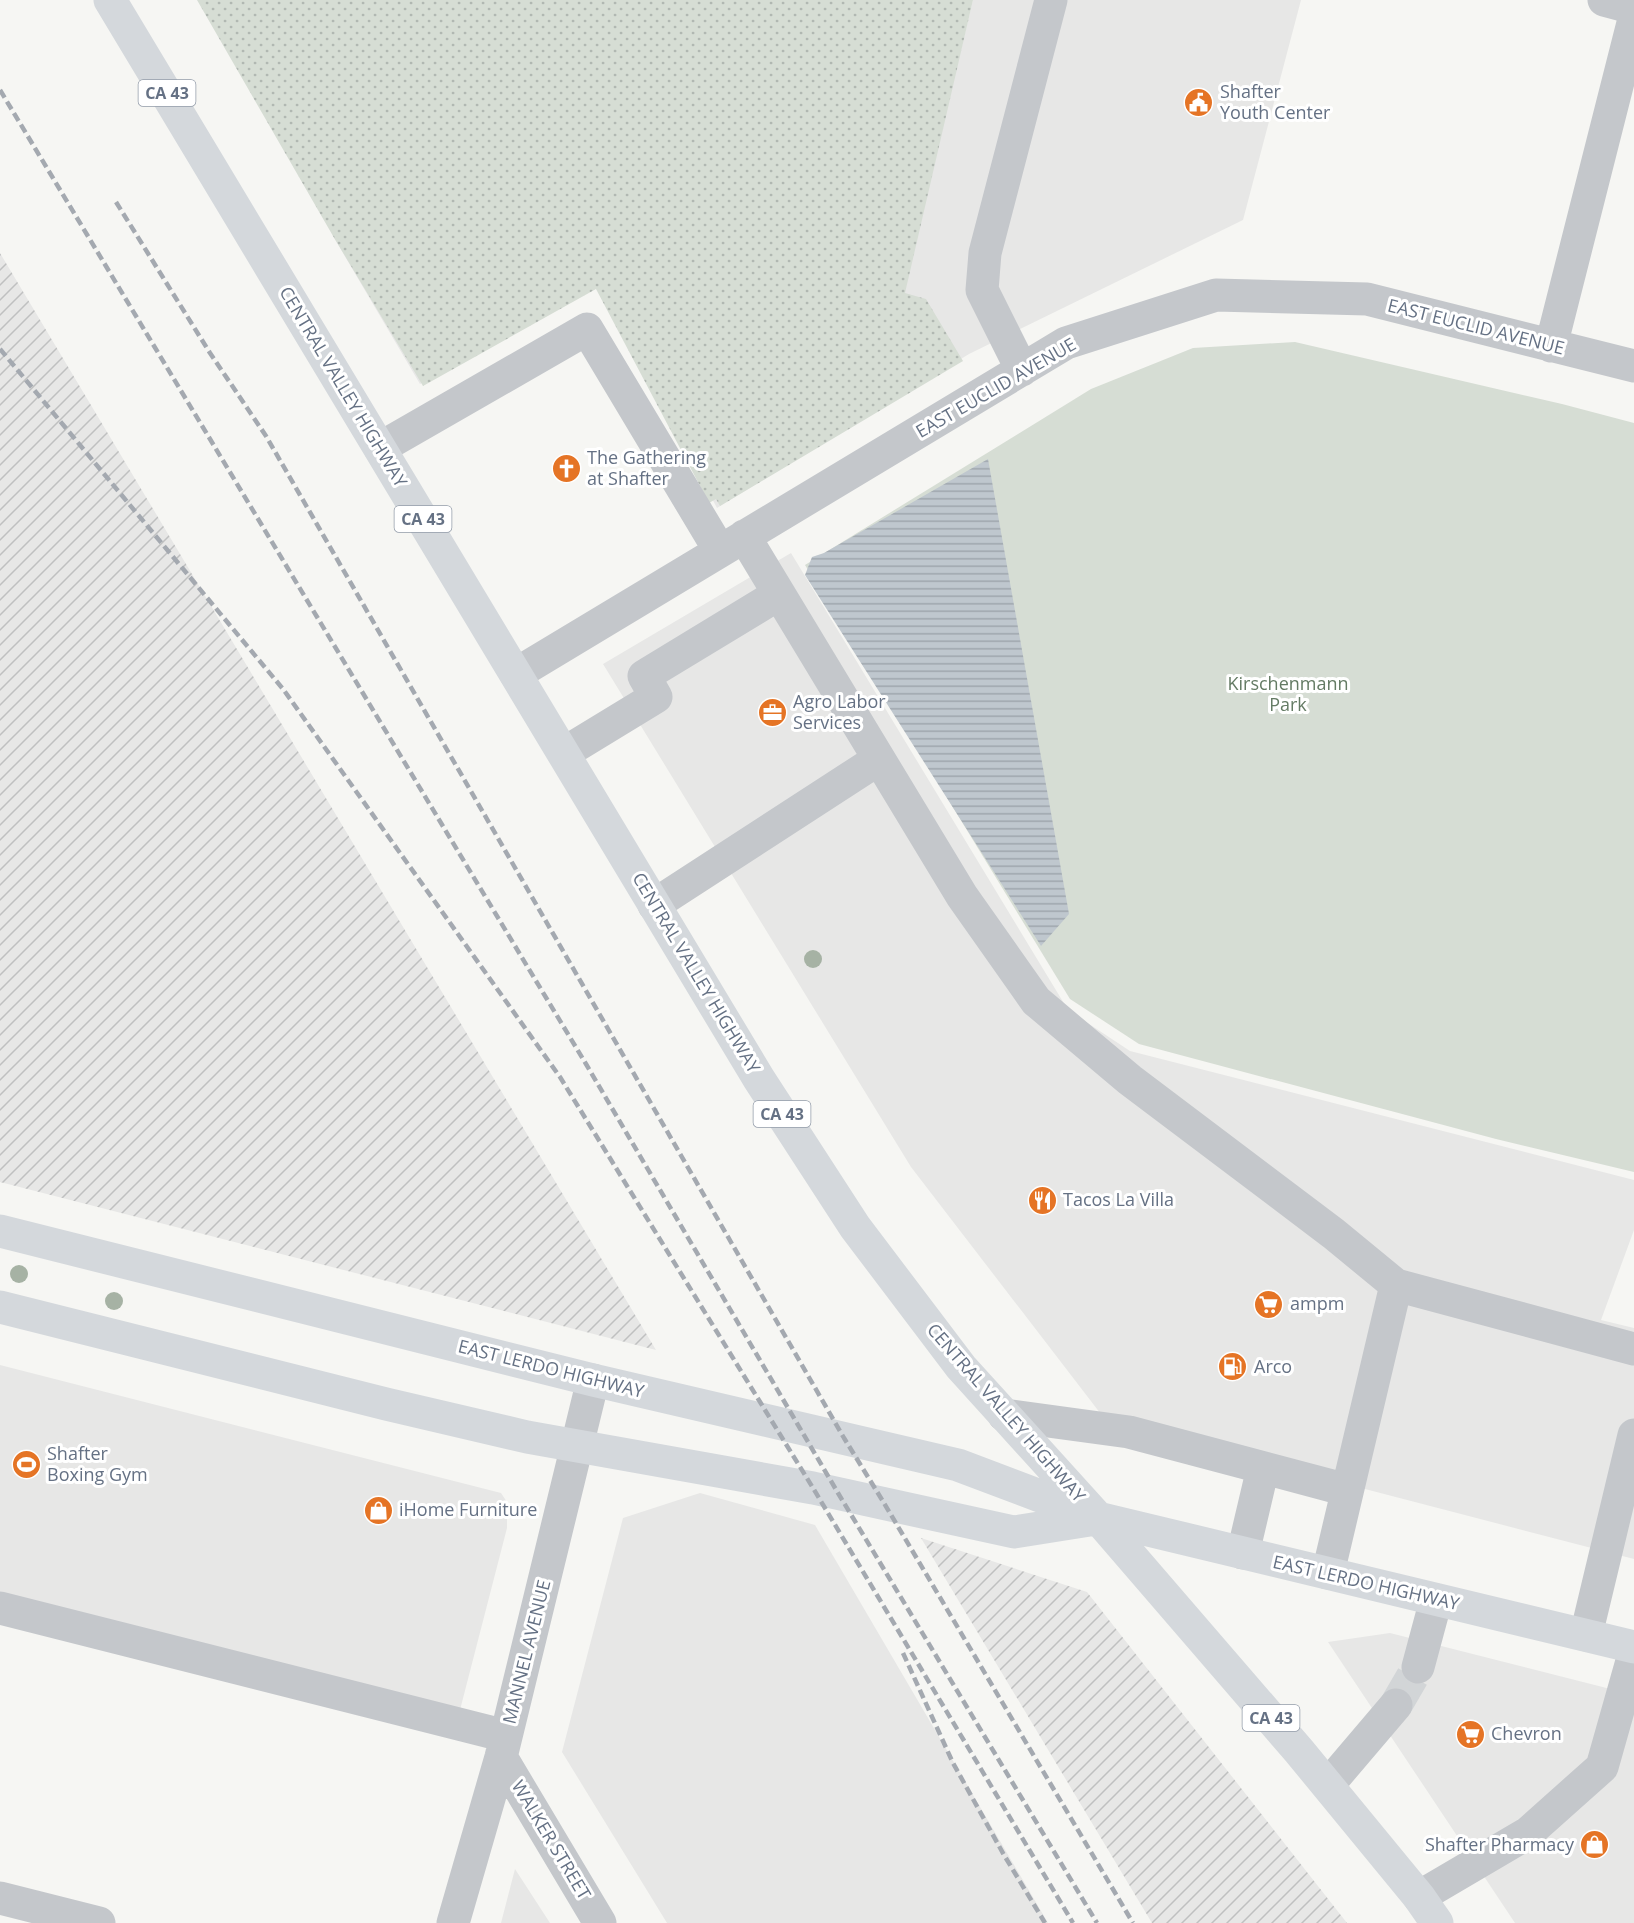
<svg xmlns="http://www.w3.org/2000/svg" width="1634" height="1923" font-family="'Open Sans',sans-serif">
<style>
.built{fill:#e7e7e6}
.industrial{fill:url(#industrial-furrows)}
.grass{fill:url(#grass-dots)}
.park{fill:#d6ddd4}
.water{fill:url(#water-rules)}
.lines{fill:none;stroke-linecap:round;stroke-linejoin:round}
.minor-tunnel{stroke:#d2d5d7;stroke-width:33;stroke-dasharray:33 16;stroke-linecap:butt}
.minor{stroke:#c4c7cb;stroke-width:33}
.major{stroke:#d4d8dc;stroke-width:33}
.rail{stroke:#a4a9b0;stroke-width:4.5;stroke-dasharray:9 4.5;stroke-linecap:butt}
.tree{fill:#a6b2a4}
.labels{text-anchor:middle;stroke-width:6;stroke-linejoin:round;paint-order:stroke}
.shield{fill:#fff;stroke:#939ca9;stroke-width:1.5}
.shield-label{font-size:16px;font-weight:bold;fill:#657184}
.poi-label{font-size:18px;fill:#657184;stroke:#fff;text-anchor:start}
.street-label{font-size:18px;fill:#657184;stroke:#fff}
.park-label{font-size:18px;fill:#647b64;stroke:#fff}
</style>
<defs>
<pattern id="industrial-furrows" width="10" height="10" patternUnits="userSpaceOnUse" patternTransform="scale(1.5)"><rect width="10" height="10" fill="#e7e7e6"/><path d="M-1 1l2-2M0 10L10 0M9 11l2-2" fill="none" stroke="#bfc0c0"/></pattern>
<pattern id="grass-dots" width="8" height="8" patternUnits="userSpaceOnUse" patternTransform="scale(1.5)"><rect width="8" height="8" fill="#d6ddd4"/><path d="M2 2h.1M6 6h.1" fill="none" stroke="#b1b8b2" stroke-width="1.8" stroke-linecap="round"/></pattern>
<pattern id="water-rules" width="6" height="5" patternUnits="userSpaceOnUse" patternTransform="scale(1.5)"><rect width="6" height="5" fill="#bfc7ce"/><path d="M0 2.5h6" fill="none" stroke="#9fa6ad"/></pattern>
</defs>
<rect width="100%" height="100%" fill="#f6f6f3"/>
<!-- built -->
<path class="built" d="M973,0H1301L1243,220L969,354L717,508L599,286L420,384L333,236L365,223L961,50Z
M791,553L1068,1010L1130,1051L1634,1180V1230L1601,1320L1634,1328V1559L1107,1422L911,1167L603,664Z
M0,1365L501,1493L507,1502V1528L453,1737L0,1619Z
M700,1493L815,1525L1048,1923H667L562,1752L623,1518Z
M1390,1633L1634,1695V1923H1515L1328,1642Z
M515,1869L550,1923H501Z"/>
<!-- industrial -->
<path class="industrial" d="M0,253L656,1350L0,1182Z
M921,1538L1087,1592L1347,1923H1152Z"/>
<!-- grass -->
<path class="grass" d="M197,0H973L905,293L926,299L963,361L720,506L716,499L709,503L596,289L423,386L333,236Z"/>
<!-- park -->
<path class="park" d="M1295,342L1562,404L1634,423V1172L1496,1139L1139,1044L1070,999L805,565L1091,389L1193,348Z"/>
<!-- water -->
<path class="water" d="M988,459L1069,914L1041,946L805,575L812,557L824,553Z"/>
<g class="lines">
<!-- minor-tunnel -->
<path class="minor-tunnel" d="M1396,1705L1418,1667"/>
<!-- minor -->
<path class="minor" d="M1604,0L1634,8
M1551,346L1634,19
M1022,370L982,290L985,253L1051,0
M380,448L587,329L720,551
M744,536L962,896L1036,1001L1130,1080L1334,1234L1396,1285L1634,1349
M516,674L1066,343L1216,295L1367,299L1634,366
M564,753L656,697L644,676L779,594
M654,905L879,759
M1004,1415L1129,1432L1347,1490
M1243,1553L1263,1468
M1328,1573L1396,1285
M0,1608L506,1736
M1586,1635L1634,1435
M1418,1667L1436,1600
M501,1757L600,1923
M1328,1785L1396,1705
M1419,1897L1528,1833L1602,1767L1634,1654
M0,1898L99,1923
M453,1923L501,1757L593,1380"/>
<!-- major -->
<path class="major" d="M110,0L759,1079L855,1227L961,1367L1098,1518L1299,1751L1419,1897L1437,1923
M0,1231L593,1380L958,1465L1098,1518L1634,1647
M0,1307L386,1404L527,1437L813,1488L1014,1532L1096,1519"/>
<!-- rail -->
<path class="rail" d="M0,90L586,1064L838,1493L1097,1923
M116,202L210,353L266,436L844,1438L884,1503L1133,1923
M0,349L283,689L560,1077L813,1488L1073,1923
M903,1653L953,1763L1004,1855L1045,1923"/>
</g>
<!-- trees -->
<g class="tree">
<circle cx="813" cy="959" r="9"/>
<circle cx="19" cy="1274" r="9"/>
<circle cx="114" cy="1301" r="9"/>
</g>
<!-- icons -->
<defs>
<symbol id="civic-disc" viewBox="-11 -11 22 22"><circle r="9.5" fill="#e57425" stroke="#fff"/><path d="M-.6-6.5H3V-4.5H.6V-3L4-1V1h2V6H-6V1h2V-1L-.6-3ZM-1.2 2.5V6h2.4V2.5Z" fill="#fff"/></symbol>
<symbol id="church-disc" viewBox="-11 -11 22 22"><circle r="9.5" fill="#e57425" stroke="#fff"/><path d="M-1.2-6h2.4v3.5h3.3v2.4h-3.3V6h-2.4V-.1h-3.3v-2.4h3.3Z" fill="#fff"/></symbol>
<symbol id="office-disc" viewBox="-11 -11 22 22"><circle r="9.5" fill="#e57425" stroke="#fff"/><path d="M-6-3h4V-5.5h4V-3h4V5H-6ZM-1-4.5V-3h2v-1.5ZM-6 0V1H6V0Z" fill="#fff"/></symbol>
<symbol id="restaurant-disc" viewBox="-11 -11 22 22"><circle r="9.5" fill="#e57425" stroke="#fff"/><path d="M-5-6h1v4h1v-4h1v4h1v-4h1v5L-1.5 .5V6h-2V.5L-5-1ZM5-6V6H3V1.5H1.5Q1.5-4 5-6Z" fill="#fff"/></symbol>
<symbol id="supermarket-disc" viewBox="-11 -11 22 22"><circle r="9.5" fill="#e57425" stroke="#fff"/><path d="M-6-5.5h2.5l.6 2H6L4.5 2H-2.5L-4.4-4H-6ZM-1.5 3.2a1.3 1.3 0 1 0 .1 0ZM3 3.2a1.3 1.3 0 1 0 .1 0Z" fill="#fff"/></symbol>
<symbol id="fuel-disc" viewBox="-11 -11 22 22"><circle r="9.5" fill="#e57425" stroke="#fff"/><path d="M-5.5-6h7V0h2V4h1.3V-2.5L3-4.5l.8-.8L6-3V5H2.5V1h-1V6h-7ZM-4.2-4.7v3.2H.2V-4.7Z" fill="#fff"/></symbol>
<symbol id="stadium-disc" viewBox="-11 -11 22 22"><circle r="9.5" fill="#e57425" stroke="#fff"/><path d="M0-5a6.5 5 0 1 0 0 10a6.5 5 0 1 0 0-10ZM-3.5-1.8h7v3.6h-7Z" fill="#fff"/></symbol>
<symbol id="shop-disc" viewBox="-11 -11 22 22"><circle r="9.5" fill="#e57425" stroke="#fff"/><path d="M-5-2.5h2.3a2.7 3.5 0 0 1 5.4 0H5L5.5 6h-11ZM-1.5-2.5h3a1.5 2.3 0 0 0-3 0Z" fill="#fff"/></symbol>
</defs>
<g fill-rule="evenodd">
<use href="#civic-disc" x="1182" y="86" width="33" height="33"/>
<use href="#church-disc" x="550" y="452" width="33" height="33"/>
<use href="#office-disc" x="756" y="696" width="33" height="33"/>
<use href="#restaurant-disc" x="1026" y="1184" width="33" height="33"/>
<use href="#supermarket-disc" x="1252" y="1288" width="33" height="33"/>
<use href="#fuel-disc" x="1216" y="1350" width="33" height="33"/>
<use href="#stadium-disc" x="10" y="1448" width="33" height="33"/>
<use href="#shop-disc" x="362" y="1494" width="33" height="33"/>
<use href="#supermarket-disc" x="1454" y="1718" width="33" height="33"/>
<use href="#shop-disc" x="1578" y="1828" width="33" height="33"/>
</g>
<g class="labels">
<!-- shield labels -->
<g class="shield">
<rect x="138.5" y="80" width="57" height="26" rx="4.5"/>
<rect x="394.5" y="506" width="57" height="26" rx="4.5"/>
<rect x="753.5" y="1101" width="57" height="26" rx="4.5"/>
<rect x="1242.5" y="1705" width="57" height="26" rx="4.5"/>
</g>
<g class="shield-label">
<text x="167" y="99">CA 43</text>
<text x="423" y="525">CA 43</text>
<text x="782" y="1120">CA 43</text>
<text x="1271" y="1724">CA 43</text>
</g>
<!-- poi labels -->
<g class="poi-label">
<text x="1220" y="98">Shafter<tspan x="1220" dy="21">Youth Center</tspan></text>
<text x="587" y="464">The Gathering<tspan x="587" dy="21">at Shafter</tspan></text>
<text x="793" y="708">Agro Labor<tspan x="793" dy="21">Services</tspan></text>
<text x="1063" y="1206">Tacos La Villa</text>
<text x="1290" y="1310">ampm</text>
<text x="1254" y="1373">Arco</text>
<text x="47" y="1460">Shafter<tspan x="47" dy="21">Boxing Gym</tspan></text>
<text x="399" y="1516">iHome Furniture</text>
<text x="1491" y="1740">Chevron</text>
<text x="1574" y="1851" text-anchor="end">Shafter Pharmacy</text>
</g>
<!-- street labels -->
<g class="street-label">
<text transform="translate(1476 327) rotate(14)" y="6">EAST EUCLID AVENUE</text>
<text transform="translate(343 387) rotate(59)" y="6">CENTRAL VALLEY HIGHWAY</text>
<text transform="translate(996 388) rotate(-30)" y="6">EAST EUCLID AVENUE</text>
<text transform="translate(696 973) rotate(59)" y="6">CENTRAL VALLEY HIGHWAY</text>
<text transform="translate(551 1369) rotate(14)" y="6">EAST LERDO HIGHWAY</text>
<text transform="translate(1006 1413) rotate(49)" y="6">CENTRAL VALLEY HIGHWAY</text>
<text transform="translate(1366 1583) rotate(13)" y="6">EAST LERDO HIGHWAY</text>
<text transform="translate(527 1652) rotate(-76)" y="6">MANNEL AVENUE</text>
<text transform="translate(551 1840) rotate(59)" y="6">WALKER STREET</text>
</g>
<!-- park labels -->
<g class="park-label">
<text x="1288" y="690">Kirschenmann<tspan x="1288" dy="21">Park</tspan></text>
</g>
</g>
</svg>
